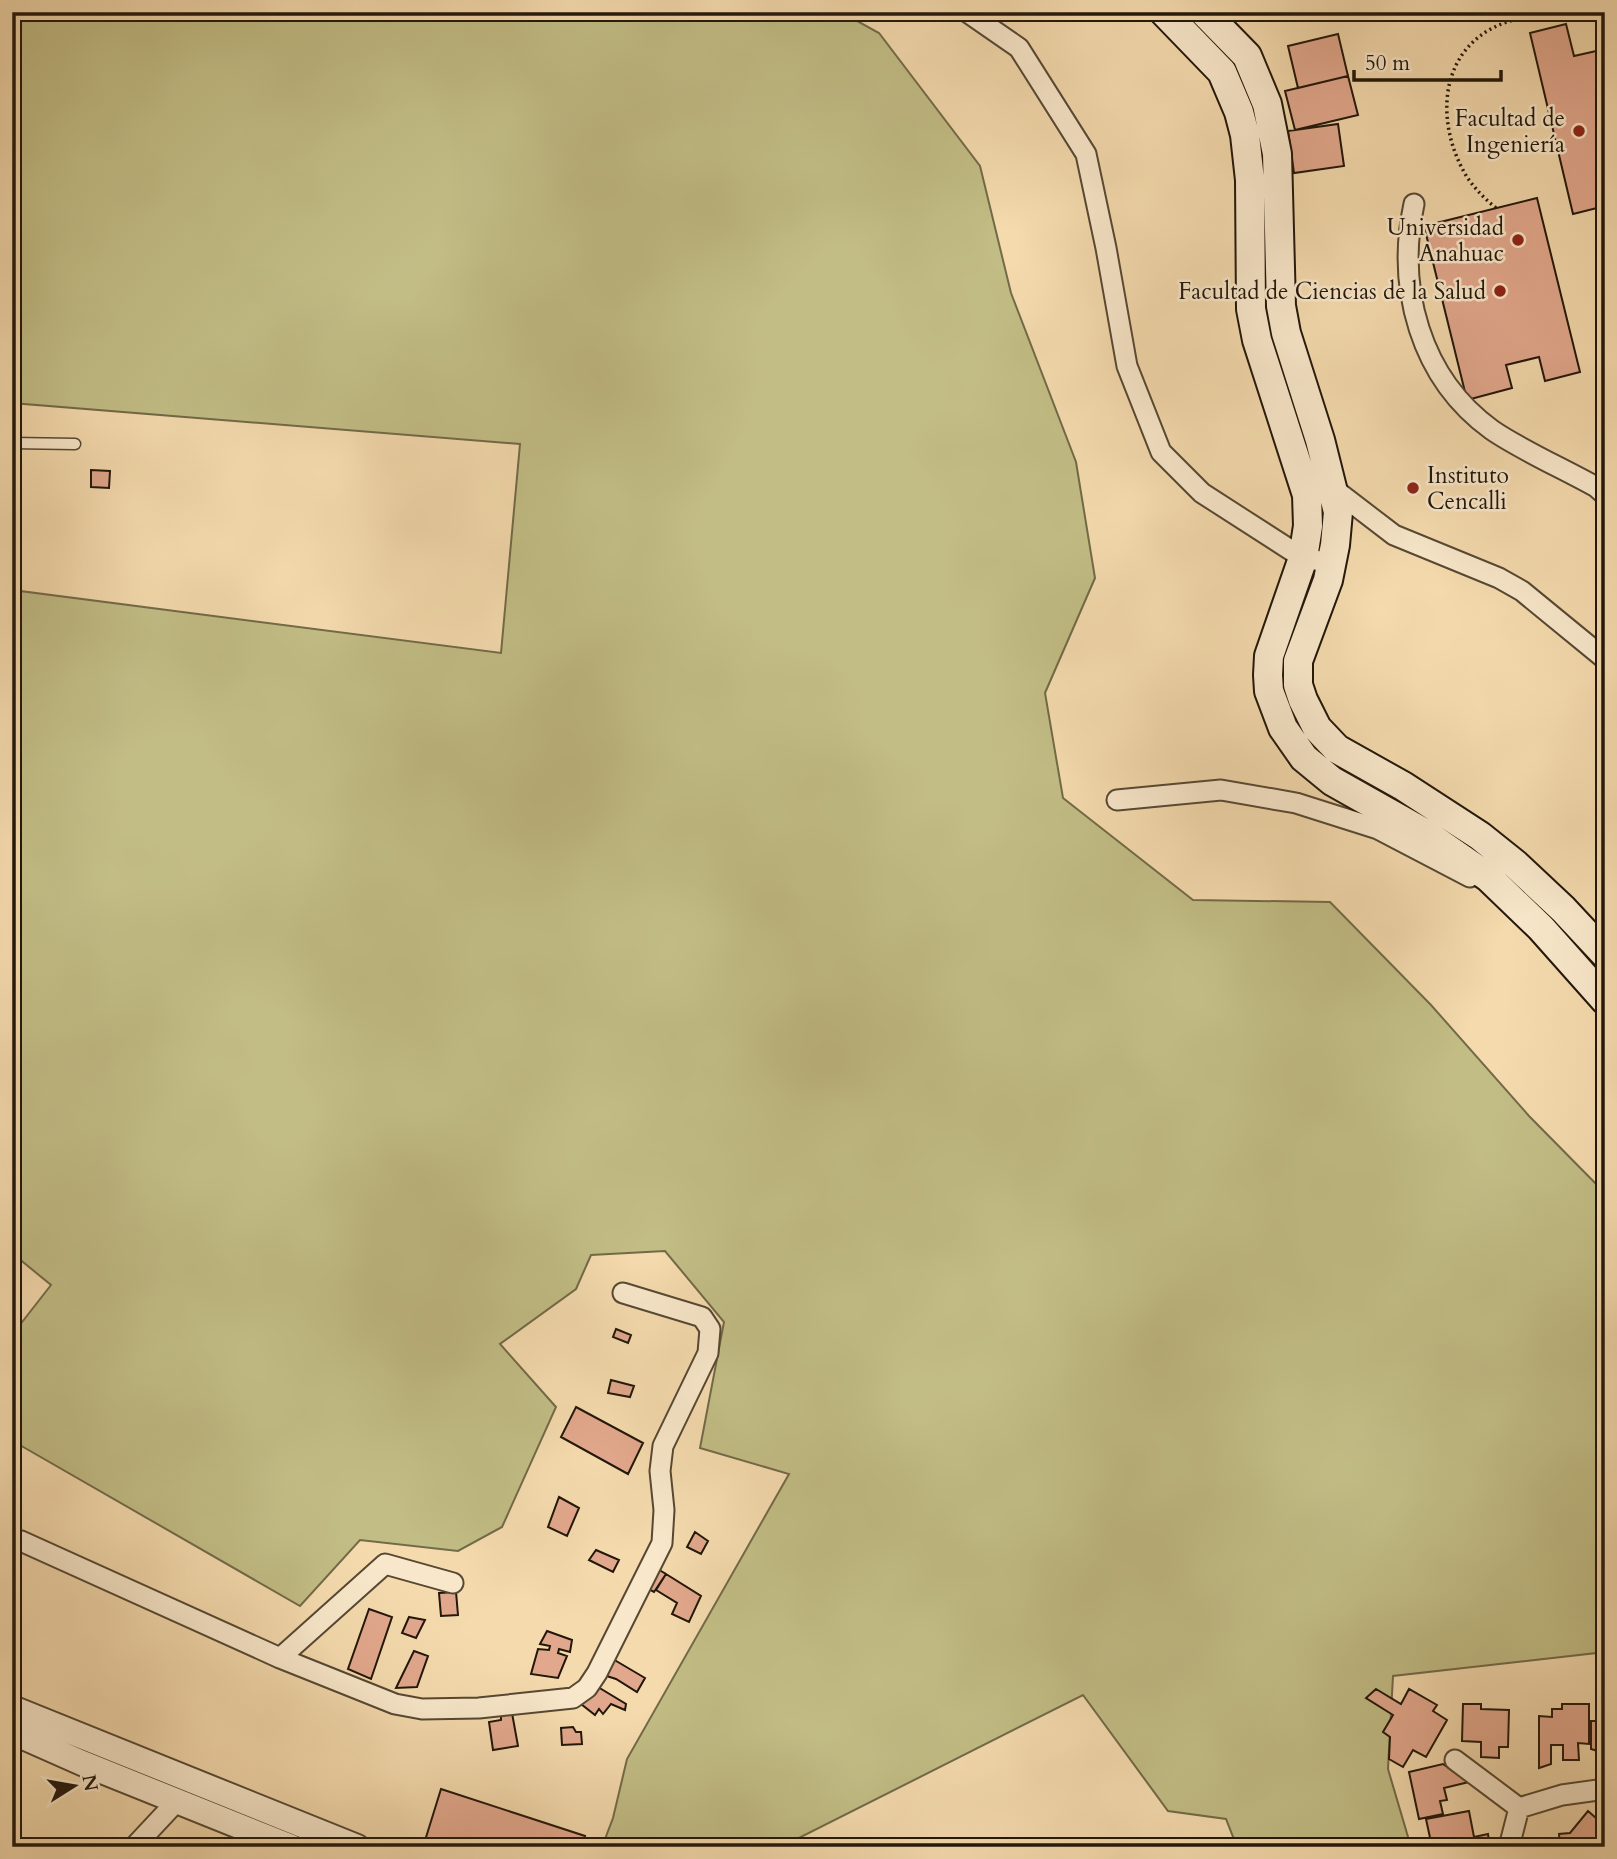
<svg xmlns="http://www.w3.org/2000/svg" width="1617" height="1859" font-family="Cardo,serif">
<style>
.green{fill:#c2bd85;stroke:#726a48;stroke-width:2}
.building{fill:#e2a88d;stroke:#22170a;stroke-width:2}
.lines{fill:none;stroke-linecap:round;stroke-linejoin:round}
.service-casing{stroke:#564833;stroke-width:13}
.minor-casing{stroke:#564833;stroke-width:23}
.tertiary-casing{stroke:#564833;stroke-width:28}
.secondary-casing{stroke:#22170a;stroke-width:32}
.path{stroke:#22170a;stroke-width:3.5;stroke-dasharray:2 3.5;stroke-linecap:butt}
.service{stroke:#f8e7ca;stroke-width:10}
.minor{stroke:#f8e7ca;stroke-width:19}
.tertiary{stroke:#f8e7ca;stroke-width:24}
.secondary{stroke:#f8e7ca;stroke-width:28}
.poi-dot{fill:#8f2418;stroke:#f8e7ca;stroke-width:2.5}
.labels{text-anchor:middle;stroke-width:5;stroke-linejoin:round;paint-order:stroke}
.poi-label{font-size:23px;fill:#22170a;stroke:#f8e7ca;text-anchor:end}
</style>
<rect width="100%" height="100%" fill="#f4daad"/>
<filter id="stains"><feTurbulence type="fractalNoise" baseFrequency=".00286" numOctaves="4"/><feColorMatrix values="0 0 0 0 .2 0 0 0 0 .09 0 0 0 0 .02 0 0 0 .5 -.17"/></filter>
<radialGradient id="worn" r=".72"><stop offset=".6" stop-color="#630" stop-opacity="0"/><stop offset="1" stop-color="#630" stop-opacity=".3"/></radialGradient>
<!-- green -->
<path class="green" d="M12,12H706L721,18L746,12H841L879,33L980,166L1011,293L1076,462L1095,578L1045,693L1063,798L1193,900L1330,902L1431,1005L1529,1116L1605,1193V1652L1393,1676L1388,1769L1411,1847H1237L1226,1819L1168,1811L1083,1695L781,1847H602L613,1818L627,1759L789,1474L700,1448L724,1322L665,1251L591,1255L576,1289L500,1344L556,1407L502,1527L458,1551L360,1540L300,1606L18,1444L12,1446V1335L51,1285L12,1253V590L501,653L520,444L12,403Z"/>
<!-- building -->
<path class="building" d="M1566,24L1574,56L1605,49V206L1573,214L1530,33Z
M1338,34L1348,76L1298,88L1288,46Z
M1348,76L1358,115L1295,130L1285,91Z
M1338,124L1344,166L1294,173L1288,131Z
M1537,198L1580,372L1545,381L1539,357L1506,365L1512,388L1467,400L1424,226Z
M91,470L110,471L109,488L91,487Z
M616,1329L631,1335L628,1343L613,1337Z
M611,1380L634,1386L630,1397L608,1393Z
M576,1407L643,1443L628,1474L561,1437Z
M559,1497L579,1508L567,1536L548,1527Z
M695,1532L708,1541L701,1554L687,1547Z
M596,1550L619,1560L613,1572L589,1560Z
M651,1565L666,1574L654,1592L641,1585Z
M666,1574L701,1596L689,1622L672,1614L677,1603L656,1590Z
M456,1592L458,1615L441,1616L439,1593Z
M369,1609L392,1617L371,1679L348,1669Z
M409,1617L425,1620L416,1638L402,1633Z
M547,1631L572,1640L570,1652L559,1649L558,1653L567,1656L558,1678L531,1674L538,1649L549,1650L550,1646L540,1644Z
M414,1651L428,1656L417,1687L396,1688Z
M606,1655L645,1678L637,1692L616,1679L597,1673Z
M593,1684L626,1704L625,1710L611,1704L603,1714L599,1709L595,1715L581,1704Z
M1376,1689L1401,1704L1409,1689L1437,1705L1433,1711L1447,1720L1426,1757L1413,1750L1403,1767L1389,1759L1390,1737L1383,1732L1393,1715L1366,1698Z
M1463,1704H1481V1709L1509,1710L1508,1747H1499V1758L1481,1757V1742L1462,1741Z
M1562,1704H1589V1744L1578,1743L1579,1760H1563V1745H1551V1764L1539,1768V1716L1552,1717V1709H1562Z
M512,1713L518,1746L493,1750L489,1722L501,1720V1714Z
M1591,1721H1605V1760H1602L1601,1752L1591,1749Z
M573,1727L576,1732H581L582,1744L562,1745L561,1728Z
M1443,1764L1469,1782L1444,1788L1447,1800L1440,1801L1443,1814L1419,1819L1409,1772Z
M441,1789L585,1836L581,1847H468L446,1840L444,1847H423Z
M1469,1811L1474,1837L1488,1834L1490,1847H1432L1426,1819Z
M1588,1811L1605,1826V1829L1589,1847H1560L1559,1834L1570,1833Z
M1261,1839L1263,1847H1237Z
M1537,1841H1558V1847H1525V1844H1537Z"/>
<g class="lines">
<defs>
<path id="service" d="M12,443L75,444"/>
<path id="minor" d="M967,12L1019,48L1086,154L1106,248L1127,366L1161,452L1202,493L1303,558L1332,563
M1414,204C1396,288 1420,378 1492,430C1521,450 1564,469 1596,487L1605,495
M1330,486L1394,535L1499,578L1522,591L1605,659
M1117,800L1221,790L1296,803L1378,829L1470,877
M12,1540L21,1541L280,1658L395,1704L422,1709L479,1708L573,1698L587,1688L597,1673L662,1543L664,1510L660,1471L663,1446L708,1353L710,1329L702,1317L623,1293
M280,1658L385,1564L453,1583
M1455,1760L1519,1808
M1519,1808L1562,1795L1605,1789
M134,1847L177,1801
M1509,1847L1519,1808"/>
<path id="tertiary" d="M12,1708L357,1847
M12,1732L82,1763L291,1847"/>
<path id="secondary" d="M1164,12L1222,72L1239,112L1245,135L1250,180L1251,309L1257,340L1307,495L1308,526L1303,558L1269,656L1268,675L1269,691L1283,728L1304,758L1332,781L1426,834L1488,877L1541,928L1605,1000
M1204,12L1247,56L1267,104L1277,154L1281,306L1286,333L1320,440L1338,512L1335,545L1328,580L1298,661V685L1303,700L1317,728L1337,749L1403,786L1480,836L1515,864L1563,909L1605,954"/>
</defs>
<!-- service casing -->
<use href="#service" class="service-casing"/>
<!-- minor casing -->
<use href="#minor" class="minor-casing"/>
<!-- tertiary casing -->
<use href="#tertiary" class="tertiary-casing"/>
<!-- secondary casing -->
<use href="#secondary" class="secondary-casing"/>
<!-- path -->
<path class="path" d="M1496,208C1485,199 1475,189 1467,177C1438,130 1436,61 1489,30C1506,20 1526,17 1545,12"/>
<!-- service -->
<use href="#service" class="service"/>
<!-- minor -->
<use href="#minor" class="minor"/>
<!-- tertiary -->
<use href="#tertiary" class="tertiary"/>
<!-- secondary -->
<use href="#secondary" class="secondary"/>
</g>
<!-- markers -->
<g class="poi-dot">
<circle cx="1579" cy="131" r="7"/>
<circle cx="1518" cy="240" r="7"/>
<circle cx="1500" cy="291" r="7"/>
<circle cx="1413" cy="488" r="7"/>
</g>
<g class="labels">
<!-- poi labels -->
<g class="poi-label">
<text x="1565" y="126">Facultad de<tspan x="1565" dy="26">Ingeniería</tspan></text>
<text x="1504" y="235">Universidad<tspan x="1504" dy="26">Anahuac</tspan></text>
<text x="1486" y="299">Facultad de Ciencias de la Salud</text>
<text x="1427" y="483" text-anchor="start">Instituto<tspan x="1427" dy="26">Cencalli</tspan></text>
</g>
</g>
<!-- margin -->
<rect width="1617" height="1859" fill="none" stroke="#f4daad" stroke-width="42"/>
<rect x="14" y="14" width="1589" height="1831" fill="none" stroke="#22170a" stroke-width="3.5"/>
<rect x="21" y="21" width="1575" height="1817" fill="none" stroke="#22170a" stroke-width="2"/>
<!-- north arrow -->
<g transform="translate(74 1786) rotate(79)" stroke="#f8e7ca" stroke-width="5" paint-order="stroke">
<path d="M0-5L12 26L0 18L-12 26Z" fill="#22170a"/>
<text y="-10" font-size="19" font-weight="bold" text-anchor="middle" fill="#22170a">N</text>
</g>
<!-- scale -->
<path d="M1354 70v10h147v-10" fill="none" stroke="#22170a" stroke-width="3.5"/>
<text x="1365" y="70" font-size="21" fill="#22170a" stroke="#f8e7ca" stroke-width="5" paint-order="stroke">50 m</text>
<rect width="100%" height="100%" filter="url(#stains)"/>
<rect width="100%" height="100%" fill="url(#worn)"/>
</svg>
